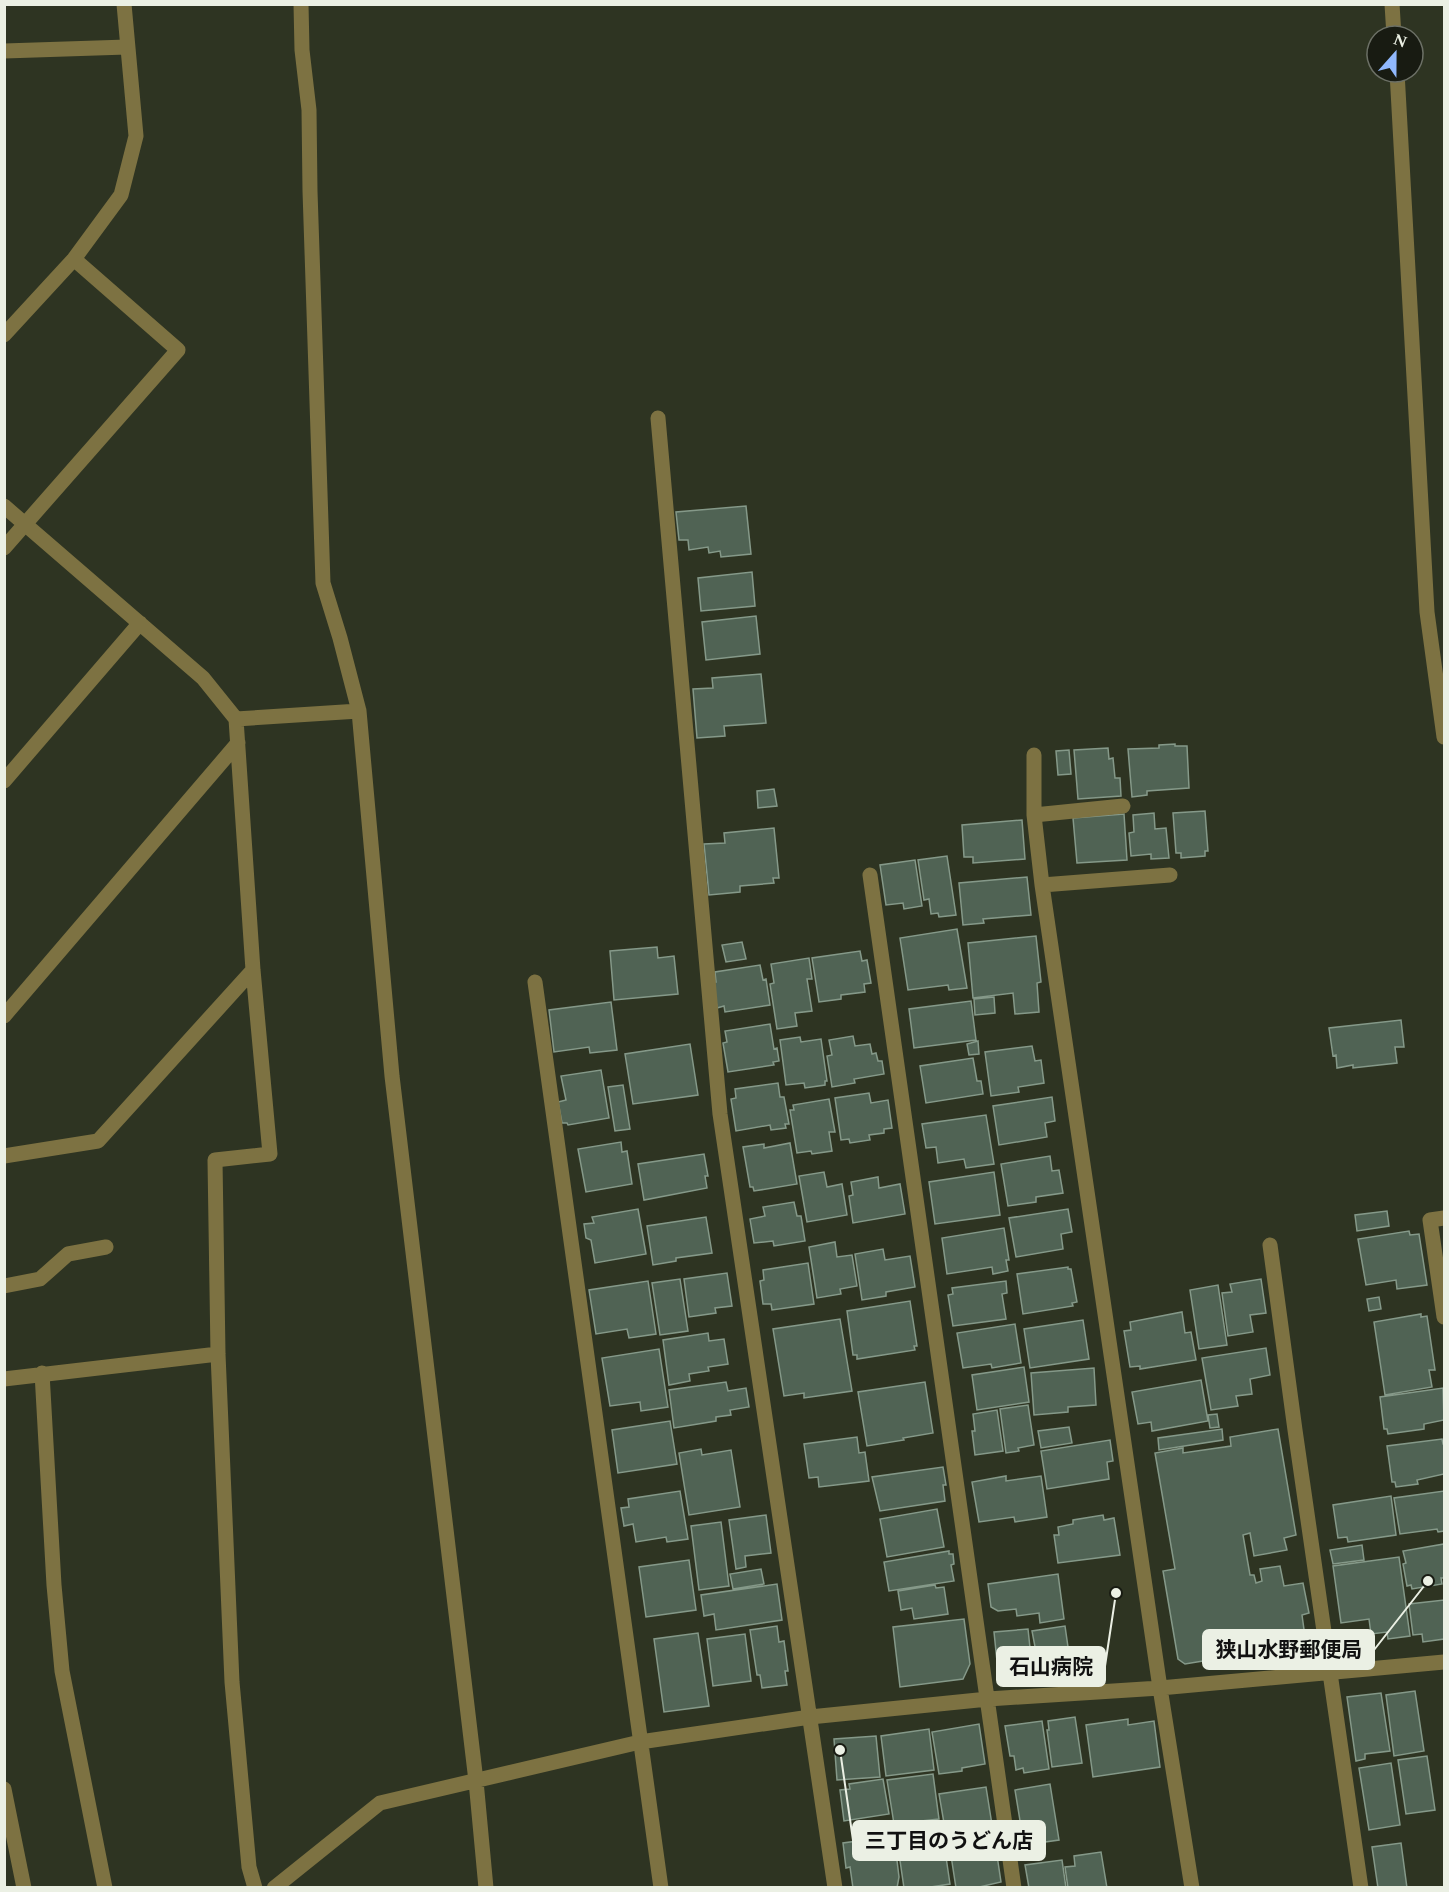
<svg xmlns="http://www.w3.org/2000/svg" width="1449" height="1892" font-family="Spectral,'Noto Sans JP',serif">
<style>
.building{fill:#506354;stroke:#859989;stroke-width:1.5}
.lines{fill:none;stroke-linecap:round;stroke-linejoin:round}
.minor{stroke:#7d7242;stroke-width:15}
.leader{fill:none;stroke:#ebf0e4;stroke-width:2}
.callout-dot{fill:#ebf0e4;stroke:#181b12;stroke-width:2}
.callout{fill:#ebf0e4;stroke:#ebf0e4;stroke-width:2}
.callout-label{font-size:21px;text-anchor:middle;font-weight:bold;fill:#111}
</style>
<rect width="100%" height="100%" fill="#2e3422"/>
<!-- building -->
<path class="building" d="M746,506L751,554L721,557L720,551L709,553L708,547L689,550L688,540H679L676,512Z
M752,572L755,606L701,611L698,578Z
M756,616L760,654L706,660L702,622Z
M761,674L766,723L724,726L725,736L697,738L693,689L713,688L712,678Z
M1175,744V746H1187L1189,788L1147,791V795L1132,797L1128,749L1159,748V745Z
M1108,748L1109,759L1113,758L1115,778H1120L1121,796L1078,799L1074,750Z
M1069,750L1071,774L1058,775L1056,751Z
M774,789L777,806L758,808L757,791Z
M1205,811L1208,851H1205V856L1181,858V853H1176L1173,813Z
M1154,813L1155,829L1166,828L1169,858L1151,859V854L1131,856L1129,833L1134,832L1133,815Z
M1124,814L1127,860L1077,863L1073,818Z
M1022,820L1025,859L973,863V857H964L962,825Z
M774,828L779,878H773L774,883L740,886V892L709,895L704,844L725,843L724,833Z
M947,856L956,915L939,917L938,913L931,914L929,899L924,900L918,860Z
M915,860L922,906L904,909L903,903L886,905L880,865Z
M1027,877L1031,915L983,919L984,923L963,925L959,883Z
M957,929L967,988L949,990L948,985L908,990L900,938Z
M1036,936L1041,982L1037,983L1039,1012L1015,1014L1013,993L973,998L968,943Z
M742,942L746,959L726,962L722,945Z
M657,947L658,958L674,956L678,994L614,1000L610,951Z
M860,951L862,961L867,960L871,983L864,984L865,992L841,995V999L819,1002L812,958Z
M809,958L812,979H807L812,1011L795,1013L797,1026L777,1029L770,984L774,983L771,964Z
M760,965L763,980L766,979L770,1005L725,1012L724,1006L717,1008L713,982H716L715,972Z
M994,997L995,1013L975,1015L974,999Z
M971,1001L976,1040L914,1048L909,1009Z
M611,1002L617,1050L590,1053L589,1047L554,1052L549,1010Z
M1401,1020L1404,1047H1395L1397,1063L1353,1068V1065L1337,1068L1336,1055L1333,1056L1329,1028Z
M770,1024L774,1049L777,1048L779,1061L773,1062L774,1065L728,1072L723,1043L727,1042L725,1031Z
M853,1036L855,1046L870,1044L872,1054L876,1053L878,1061H882L884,1074L854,1079L855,1083L832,1087L827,1056L832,1055L829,1040Z
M800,1037L801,1042L821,1039L827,1081H825V1085L805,1088L804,1083L786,1085L780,1040Z
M978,1041L979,1054L969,1055L967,1044Z
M690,1044L698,1095L633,1104L625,1054Z
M1032,1046L1035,1061L1041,1060L1044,1083L1018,1087L1019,1092L991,1096L985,1052Z
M973,1058L977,1081H981L983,1094L926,1103L920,1066Z
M601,1070L609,1118L568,1125L567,1123H562L558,1102L566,1100L561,1076Z
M778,1083L780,1097H784L789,1124H785L786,1128L771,1130L770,1125L736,1131L731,1099L736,1098L735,1089Z
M623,1085L630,1129L615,1131L608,1087Z
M869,1093L871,1103L888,1100L892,1128L884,1129V1133L869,1135L870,1140L850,1143L849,1139L841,1140L835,1098Z
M1052,1097L1055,1121L1045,1123L1047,1137L999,1145L993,1106Z
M829,1099L835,1132H829L832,1151L812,1154L811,1151L797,1153L790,1110H794L793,1105Z
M986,1115L994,1164L966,1168L964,1159L938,1163L936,1147L926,1148L922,1124Z
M621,1142L622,1152L627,1151L632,1184L586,1192L578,1149Z
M790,1143L797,1184L754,1191L753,1187H750L743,1147L764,1144V1148Z
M704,1154L708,1176H705L707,1188L644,1200L638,1164Z
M1050,1156L1052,1171L1059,1170L1063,1193L1036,1197V1202L1008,1206L1001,1164Z
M824,1172L827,1187L842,1184L847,1215L807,1222L799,1176Z
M994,1172L1000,1215L935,1224L929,1182Z
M878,1177L879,1188L900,1184L905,1214L853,1223L849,1196L853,1195L851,1182Z
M794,1202L797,1216H801L805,1241L774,1246L773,1241L754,1243L750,1219L765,1216L763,1207Z
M638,1209L646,1254L595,1263L591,1240L586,1238L584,1224L594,1223L592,1217Z
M1068,1209L1072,1232L1061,1234L1063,1249L1016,1257L1009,1218Z
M1387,1211L1389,1226L1357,1231L1355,1215Z
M706,1217L712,1253L676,1258V1261L653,1265L647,1226Z
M1004,1228L1009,1260H1006L1008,1271L993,1274L992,1267L947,1274L942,1238Z
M1409,1231L1410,1235L1419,1234L1427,1285L1397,1289L1396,1280L1366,1285L1358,1239Z
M835,1242L837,1257L852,1255L857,1286L840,1289L841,1294L817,1298L809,1247Z
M883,1249L885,1260L910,1256L915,1287L886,1292V1296L862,1300L855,1254Z
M808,1263L814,1304L772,1310L771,1304H763L760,1281L764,1280L763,1270Z
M1068,1267V1269H1071L1077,1302L1072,1303L1073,1306L1023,1314L1017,1274Z
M727,1273L732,1306L715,1308L716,1313L689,1317L684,1279Z
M680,1279L688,1331L660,1335L652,1283Z
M1261,1279L1266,1313L1250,1315L1253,1332L1228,1336L1222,1293L1232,1292L1230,1284Z
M648,1281L656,1334L629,1338L627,1329L596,1334L589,1290Z
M1006,1281L1007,1293L1002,1294L1006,1319L953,1326L948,1295L953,1294L952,1288Z
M1218,1285L1227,1345L1199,1349L1190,1290Z
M1379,1297L1381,1309L1369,1311L1367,1299Z
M910,1301L917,1346H914L915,1350L857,1359V1355H853L847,1311Z
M1182,1312L1185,1333L1191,1332L1196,1360L1140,1369V1366L1130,1367L1124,1331L1131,1330L1130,1322Z
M1421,1314V1317L1427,1316L1435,1370H1429L1432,1387L1385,1395L1374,1322Z
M840,1319L852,1391L804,1398V1393L784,1396L773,1329Z
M1083,1320L1089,1359L1030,1368L1024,1329Z
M1015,1324L1021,1363L992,1368L991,1364L963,1368L957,1333Z
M708,1333L709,1341L724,1339L728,1364L708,1367L709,1371L689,1374L690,1381L669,1385L663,1340Z
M1266,1348L1270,1375L1250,1379L1252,1394L1236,1396L1238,1406L1211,1410L1202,1358Z
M659,1349L668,1407L641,1411L640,1402L610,1406L602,1358Z
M1024,1367L1029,1402L977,1410L972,1375Z
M1094,1368L1096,1405L1068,1407V1412L1034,1415L1031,1373Z
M1201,1380L1208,1421L1152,1431L1151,1422L1138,1424L1132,1392Z
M726,1382L728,1391L746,1388L749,1407L730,1410L731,1415L716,1417V1421L674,1428L669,1390Z
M925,1382L933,1433L903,1438L904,1440L867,1446L858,1392Z
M1443,1388L1444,1420L1424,1424V1429L1388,1434L1387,1429H1384L1380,1397Z
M1028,1405L1034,1445L1018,1448L1019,1451L1006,1453L1000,1409Z
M997,1410L1003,1451L975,1455L972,1431H975L973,1414Z
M1217,1414L1219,1427L1210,1428L1208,1415Z
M670,1421L677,1464L618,1473L612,1430Z
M1069,1427L1072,1443L1041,1448L1038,1431Z
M1222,1429L1223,1440L1159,1450L1158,1438Z
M1278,1429L1296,1535L1284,1538L1287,1550L1254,1556L1250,1533L1243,1535L1250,1575H1254L1256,1583L1262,1581L1260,1569L1280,1566L1284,1586L1303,1583L1309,1613L1302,1615L1306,1644L1185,1664L1178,1659L1163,1571L1175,1569L1155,1453L1183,1448V1453L1231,1446L1230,1437Z
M857,1437L859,1453L865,1452L869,1481L819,1487L818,1477L809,1478L804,1444Z
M1442,1439L1443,1444H1444V1474L1417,1480L1418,1484L1396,1487L1395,1482H1392L1387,1446Z
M1110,1440L1113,1461L1107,1462L1109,1479L1047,1489L1041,1451Z
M701,1449L702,1455L731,1450L740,1507L689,1515L679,1453Z
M943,1467L946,1485H943L945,1501L880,1511L872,1477Z
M1006,1476V1481L1041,1476L1047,1517L1015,1522L1014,1517L979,1522L972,1482Z
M680,1491L688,1539L667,1542L666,1537L636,1542L633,1524L624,1526L621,1508L629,1507L628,1499Z
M1444,1491V1531L1438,1532L1437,1529L1400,1534L1394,1498Z
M1391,1496L1396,1535L1348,1542L1347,1537L1338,1538L1333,1505Z
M937,1509L944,1547L887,1557L880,1519Z
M766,1515L771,1553L745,1556L746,1567L736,1569L729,1520Z
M1103,1515L1104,1520L1114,1518L1120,1555L1058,1563L1054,1535H1059L1058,1527L1073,1524V1520Z
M721,1522L729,1586L699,1590L691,1526Z
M1444,1544V1578H1441L1442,1584L1412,1589L1411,1585L1407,1586L1403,1564L1406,1563L1403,1551Z
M1362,1545L1364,1560L1333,1564L1330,1550Z
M949,1551V1554H953L954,1564L951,1565L954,1581L889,1591L884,1562Z
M1399,1557L1410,1636L1388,1639L1387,1632L1371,1634L1369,1619L1341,1623L1333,1566Z
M689,1560L696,1610L646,1617L639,1567Z
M761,1569L764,1584L733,1589L730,1574Z
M1058,1574L1064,1619L1040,1623L1039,1613L1017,1616L1016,1609L998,1611L991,1607L988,1584Z
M777,1584L782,1620L716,1630L714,1614L704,1616L701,1595Z
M935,1585L936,1588L944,1587L948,1614L914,1619L912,1608L901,1610L898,1591Z
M1444,1600V1639L1423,1642L1422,1634L1413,1635L1409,1604Z
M964,1619L970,1664L963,1679L900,1687L893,1627Z
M777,1626L779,1642L784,1641L788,1671H785L787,1685L762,1688L760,1675H757L750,1630Z
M1065,1626L1071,1668L1049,1672L1047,1662L1038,1663L1032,1631Z
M1028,1629L1033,1676L1010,1678L998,1671L994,1632Z
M698,1633L709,1706L664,1712L654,1639Z
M745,1634L751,1681L713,1686L707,1639Z
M1415,1691L1424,1751L1394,1756L1386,1695Z
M1381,1693L1390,1751L1365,1754V1759L1356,1761L1347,1697Z
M1075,1717L1082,1763L1052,1767L1047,1730H1049L1048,1721Z
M1128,1719V1725L1154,1721L1160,1767L1093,1777L1086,1725Z
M1042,1721L1049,1769L1024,1773L1023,1768L1016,1770L1014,1756H1010L1005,1726Z
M979,1724L985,1764L962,1768V1771L939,1774L932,1732Z
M929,1729L934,1770L886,1776L881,1736Z
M876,1736L880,1777L837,1780L834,1739Z
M1427,1756L1435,1810L1406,1814L1398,1760Z
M1391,1763L1400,1825L1369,1830L1359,1768Z
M933,1774L939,1819L894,1824L887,1780Z
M883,1779L889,1814L844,1821L840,1790L850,1789L849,1784Z
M1050,1784L1059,1840L1024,1845L1015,1790Z
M986,1787L993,1831L967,1835L966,1831L950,1834L949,1829H945L939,1794Z
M942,1830L950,1884L924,1888H904L897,1840H901V1835Z
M894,1836L899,1877L897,1888H853L850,1867L846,1868L843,1843Z
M995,1842L1001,1882L975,1888H956L950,1849Z
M1401,1843L1407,1888H1378L1372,1847Z
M1101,1852L1107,1888H1068L1065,1867L1075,1866L1074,1856Z
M1062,1860L1066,1888H1029L1025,1865Z"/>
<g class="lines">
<!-- minor -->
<path class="minor" d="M301,4L302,50L309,110L310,191L323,583L340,638L359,711L392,1076L476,1781L486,1888
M1392,4L1394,36
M4,51L127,47
M1397,72L1427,612L1444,737
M4,335L74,259L121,195L136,136L124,4
M658,418L720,1114L835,1888
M4,506L203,678L236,719L359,711
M4,548L178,350L74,259
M236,719L253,970L270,1154L215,1160L218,1354L232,1682L249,1867L255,1888
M1034,755V815L1042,885L1160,1688L1192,1888
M4,781L140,623
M1034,815L1123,806
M870,875L1014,1888
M1042,885L1170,875
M535,982L661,1888
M4,1016L238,743
M4,1156L98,1141L253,970
M1444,1218L1430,1220L1444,1317
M1270,1245L1295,1430L1361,1888
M4,1286L40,1279L68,1254L106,1247
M42,1373L54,1585L62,1671L105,1888
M4,1379L218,1354
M4,1789L24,1888
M274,1888L380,1803L640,1742L810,1717L988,1699L1160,1688L1444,1662"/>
</g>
<!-- callouts -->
<path class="leader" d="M1428 1581L1374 1650M1116 1593L1105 1666M840 1750L853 1840"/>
<g class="callout-dot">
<circle cx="1428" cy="1581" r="6"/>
<circle cx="1116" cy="1593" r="6"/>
<circle cx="840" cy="1750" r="6"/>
</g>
<g class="callout">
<rect x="1203" y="1630" width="171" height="39" rx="6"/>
<rect x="997" y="1647" width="108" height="39" rx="6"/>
<rect x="853" y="1821" width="192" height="39" rx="6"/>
</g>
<g class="callout-label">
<text x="1289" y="1657">狭山水野郵便局</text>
<text x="1051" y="1674">石山病院</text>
<text x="949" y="1848">三丁目のうどん店</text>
</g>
<!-- border -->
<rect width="1449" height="1892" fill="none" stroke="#ebf0e4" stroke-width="12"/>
<!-- north arrow -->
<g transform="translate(1395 54) rotate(21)"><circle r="28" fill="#181b12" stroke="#6c7066" stroke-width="1.5"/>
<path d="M0-4.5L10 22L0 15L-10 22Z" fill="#90b8fd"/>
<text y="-9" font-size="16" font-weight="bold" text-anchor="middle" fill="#ebf0e4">N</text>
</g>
</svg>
